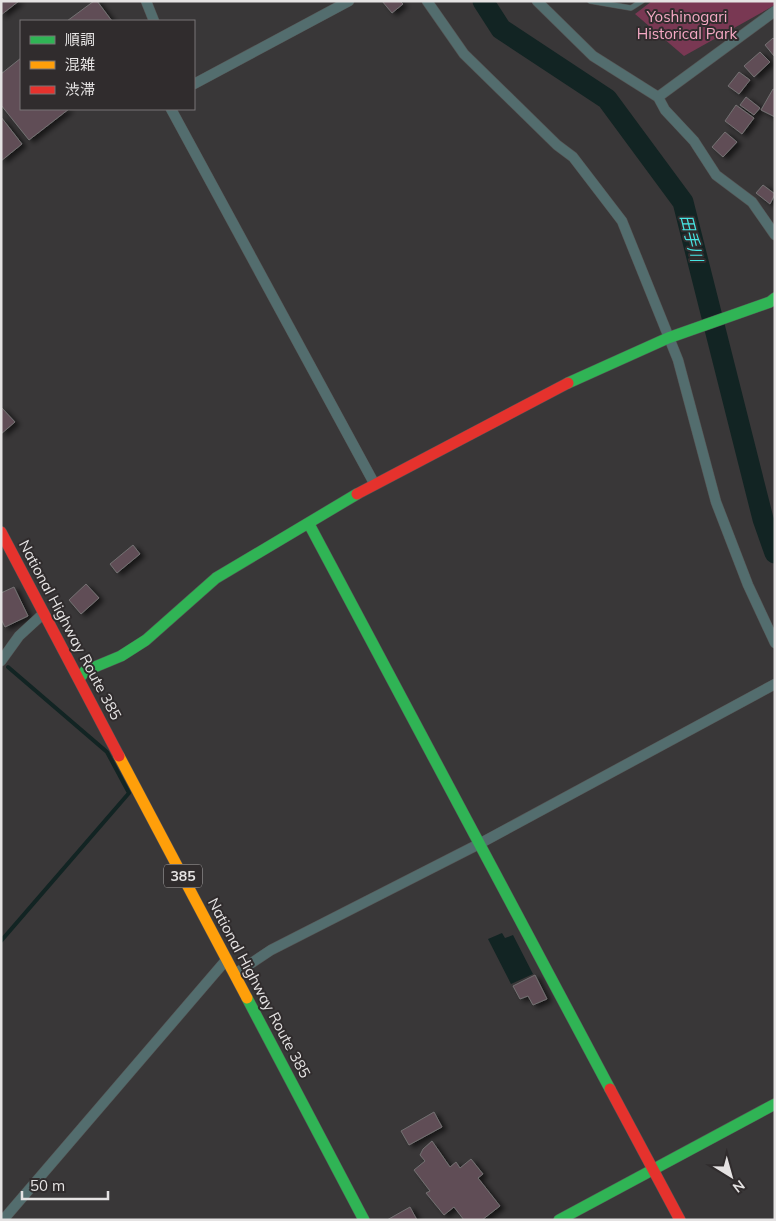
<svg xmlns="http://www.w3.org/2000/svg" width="776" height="1221" font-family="Mulish,'Noto Sans JP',sans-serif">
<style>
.green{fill:#793853}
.water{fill:#122423}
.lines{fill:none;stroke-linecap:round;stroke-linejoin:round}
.stream{stroke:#122423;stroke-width:4}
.river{stroke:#122423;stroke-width:21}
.building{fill:#614e56;stroke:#737172;filter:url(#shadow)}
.lane-casing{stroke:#555353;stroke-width:6}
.street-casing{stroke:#555353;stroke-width:11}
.fast-casing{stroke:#555353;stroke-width:12}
.slow-casing{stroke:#555353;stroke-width:12}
.jam-casing{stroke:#555353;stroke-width:12}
.lane{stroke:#536d6e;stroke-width:5}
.street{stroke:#536d6e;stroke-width:10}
.fast{stroke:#30b455;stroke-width:11}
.slow{stroke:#ff9f0a;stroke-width:11}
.jam{stroke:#e5322d;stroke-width:11}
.labels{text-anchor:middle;stroke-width:4;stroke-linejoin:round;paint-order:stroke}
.shield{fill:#302c2d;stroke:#afacac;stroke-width:1}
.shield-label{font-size:14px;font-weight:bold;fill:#e5e3e3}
.park-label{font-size:15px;fill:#f5a9c4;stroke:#302c2d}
.street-label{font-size:15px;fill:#e5e3e3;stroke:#302c2d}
.water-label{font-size:16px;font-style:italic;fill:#48e5e3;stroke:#302c2d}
</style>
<defs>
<filter id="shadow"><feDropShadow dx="4.5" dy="2.5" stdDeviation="2.5" flood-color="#0009"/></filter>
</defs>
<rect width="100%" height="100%" fill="#393738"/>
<!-- green -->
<path class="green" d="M652,1H775V5L684,56L635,14Z"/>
<!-- water -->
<path class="water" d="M502,933L505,938L513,935L533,974L511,984L488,939Z"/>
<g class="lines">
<!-- stream -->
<path class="stream" d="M1,941L129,793L107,752L8,667"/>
<!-- river -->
<path class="river" d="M483,1L501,29L607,99L683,202L763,519L775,553"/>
</g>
<!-- building -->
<path class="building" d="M1,1H19L1,15Z
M94,1H97L112,21H67Z
M382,1H400L403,4L392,13Z
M773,38L775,40L774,56L765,45Z
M760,52L770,62L754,77L744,66Z
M21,58V109H69L29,140L1,105V74Z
M739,72L750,80L739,94L728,86Z
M773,89L775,90V117L761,110Z
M746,97L760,108L754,115L740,105Z
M736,105L754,118L742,134L725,121Z
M1,117L22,144L1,161Z
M725,132L737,142L723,157L712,147Z
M763,185L775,194L770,204L756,193Z
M1,407L15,422L1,434Z
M133,545L140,554L117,573L110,564Z
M86,584L99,598L81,614L69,600Z
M14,587L28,616L5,627L1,619V593Z
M535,975L547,999L533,1005L528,996L520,999L513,986Z
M434,1112L442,1127L409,1145L401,1131Z
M432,1141L450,1167L456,1162L460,1168L471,1159L483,1174L478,1178L500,1206L482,1220H464L454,1207L444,1215L426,1193L430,1191L414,1170L425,1161L420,1155L423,1149Z
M410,1207L417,1220H387Z"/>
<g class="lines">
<defs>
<path id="lane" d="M590,1L631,8L642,1"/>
<path id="street" d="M146,1L154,21
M427,1L464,54L557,145L573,157L622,221L678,360L716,502L748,585L775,643
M537,1L593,56L658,97L665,110L694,141L716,175L752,202L775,235
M194,84L349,1
M658,97L775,11
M171,109L374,483
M1,661L19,636L44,613
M235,974L271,950L479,844L775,684
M3,1220L227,959"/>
<path id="fast" d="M568,383L668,338L770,302L775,298
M309,524L610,1089
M79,679L85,671L121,656L146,640L216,578L357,494
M247,998L364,1220
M559,1220L775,1104"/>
<path id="slow" d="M119,756L247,998"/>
<path id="jam" d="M357,494L568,383
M1,532L119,756
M610,1089L680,1220"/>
</defs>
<!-- lane casing -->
<use href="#lane" class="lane-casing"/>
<!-- street casing -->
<use href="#street" class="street-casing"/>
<!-- fast casing -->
<use href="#fast" class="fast-casing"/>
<!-- slow casing -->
<use href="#slow" class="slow-casing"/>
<!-- jam casing -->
<use href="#jam" class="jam-casing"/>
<!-- lane -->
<use href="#lane" class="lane"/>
<!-- street -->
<use href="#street" class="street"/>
<!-- fast -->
<use href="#fast" class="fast"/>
<!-- slow -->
<use href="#slow" class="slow"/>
<!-- jam -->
<use href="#jam" class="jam"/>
</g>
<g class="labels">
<!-- shield labels -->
<rect class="shield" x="164" y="864.5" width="38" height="23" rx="4"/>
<g class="shield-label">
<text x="183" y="881">385</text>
</g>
<!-- park labels -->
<g class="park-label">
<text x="687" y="22">Yoshinogari<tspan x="687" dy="17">Historical Park</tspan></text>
</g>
<!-- street labels -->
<g class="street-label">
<text transform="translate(70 630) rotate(62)" y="5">National Highway Route 385</text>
<text transform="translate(259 988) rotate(62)" y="5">National Highway Route 385</text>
</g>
<!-- water labels -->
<g class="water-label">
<text transform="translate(692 238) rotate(76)" y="6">田手川</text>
</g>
</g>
<!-- border -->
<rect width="776" height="1221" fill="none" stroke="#e5e3e3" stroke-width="5"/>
<!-- legend -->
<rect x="20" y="20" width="175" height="90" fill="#302c2d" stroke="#787576"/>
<rect x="30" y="36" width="25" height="8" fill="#30b455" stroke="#787576"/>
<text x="65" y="45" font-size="15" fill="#e5e3e3">順調</text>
<rect x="30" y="61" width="25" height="8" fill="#ff9f0a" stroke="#787576"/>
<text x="65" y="70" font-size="15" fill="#e5e3e3">混雑</text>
<rect x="30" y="86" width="25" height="8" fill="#e5322d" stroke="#787576"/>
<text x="65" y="95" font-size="15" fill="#e5e3e3">渋滞</text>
<!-- north arrow -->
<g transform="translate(731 1176) rotate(143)" stroke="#302c2d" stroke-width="4" paint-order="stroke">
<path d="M0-4L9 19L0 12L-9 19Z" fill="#e5e3e3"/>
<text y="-8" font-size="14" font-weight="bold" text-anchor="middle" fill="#e5e3e3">N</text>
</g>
<!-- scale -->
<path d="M22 1191v8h86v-8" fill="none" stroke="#e5e3e3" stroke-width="2.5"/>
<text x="30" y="1191" font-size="15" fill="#e5e3e3" stroke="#302c2d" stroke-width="4" paint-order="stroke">50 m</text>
</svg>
